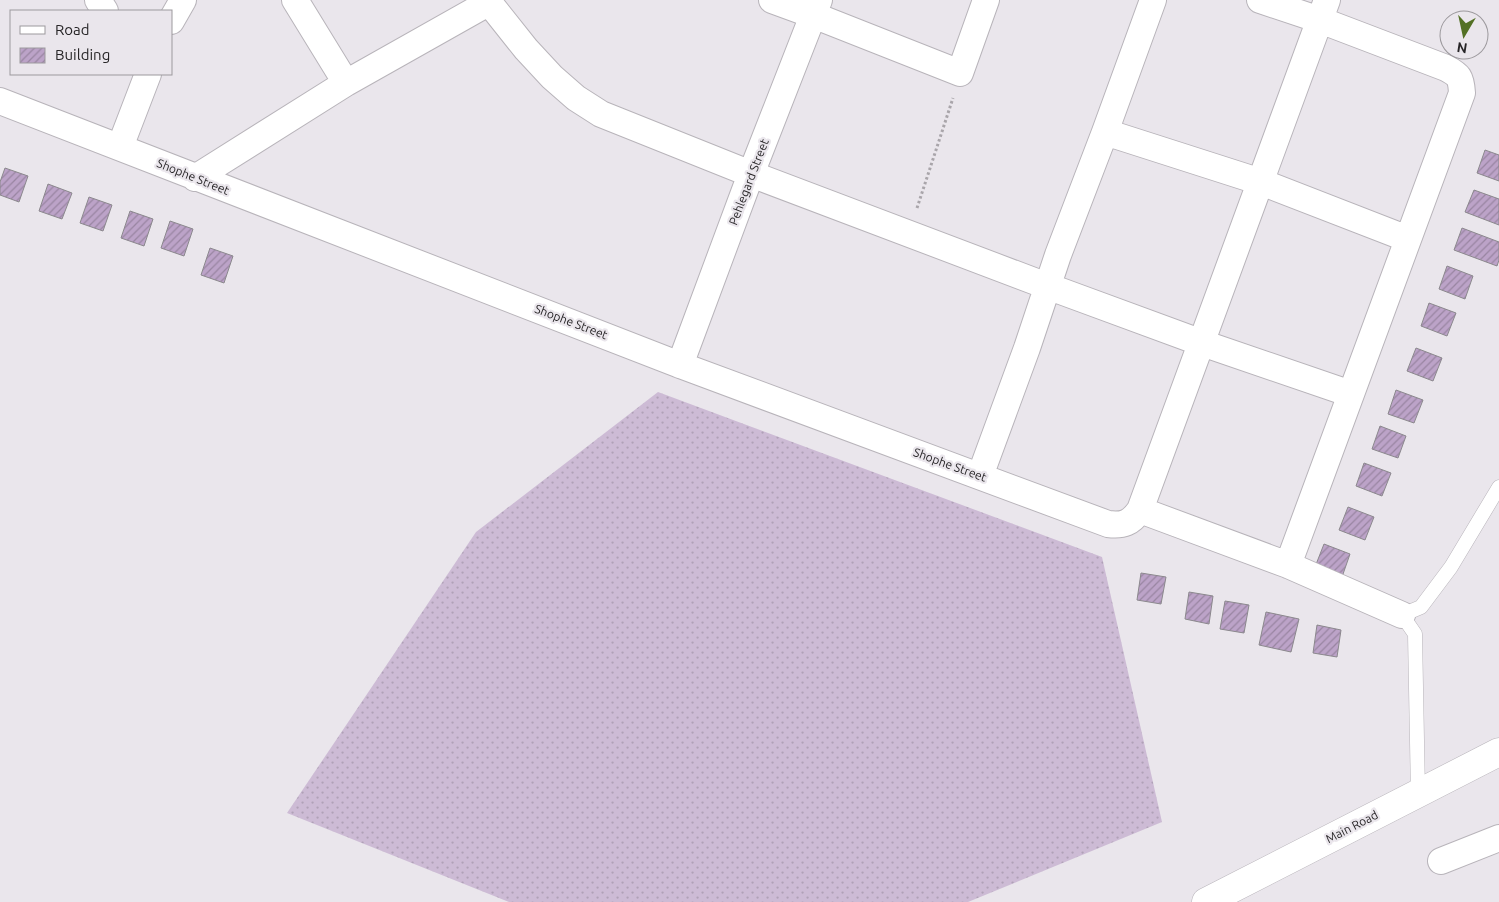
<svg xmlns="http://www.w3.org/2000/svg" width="1499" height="902" font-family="Ubuntu,sans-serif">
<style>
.grass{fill:url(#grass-dots)}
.building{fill:url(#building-hatch);stroke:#8b888d}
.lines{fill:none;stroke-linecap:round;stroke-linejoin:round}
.service-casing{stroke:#b8b4ba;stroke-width:15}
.minor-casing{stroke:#b8b4ba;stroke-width:28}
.secondary-casing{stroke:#b8b4ba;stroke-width:29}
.path{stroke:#a9a5aa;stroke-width:3;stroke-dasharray:2.5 2.5;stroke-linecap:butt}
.service{stroke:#fff;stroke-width:14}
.minor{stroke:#fff;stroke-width:26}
.secondary{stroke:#fff;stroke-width:28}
.labels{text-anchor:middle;stroke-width:4.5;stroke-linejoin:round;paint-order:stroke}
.street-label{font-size:12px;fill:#272527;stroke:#eae6ec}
</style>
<defs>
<pattern id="grass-dots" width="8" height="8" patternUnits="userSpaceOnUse" patternTransform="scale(1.25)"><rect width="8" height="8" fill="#cdbbd5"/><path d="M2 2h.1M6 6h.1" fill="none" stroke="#b0a1b7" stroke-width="1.8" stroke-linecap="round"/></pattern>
<pattern id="building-hatch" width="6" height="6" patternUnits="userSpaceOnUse" patternTransform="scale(1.25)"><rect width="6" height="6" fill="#bca3c8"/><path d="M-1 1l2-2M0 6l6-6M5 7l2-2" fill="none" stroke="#9985a2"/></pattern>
</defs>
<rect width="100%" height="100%" fill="#eae6ec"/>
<!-- grass -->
<path class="grass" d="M658,392L1102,557L1162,822L968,902H509L287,813L476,532Z"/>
<!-- building -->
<path class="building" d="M1485,150L1499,155V181L1477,173Z
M5,168L28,176L19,202L0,195V182Z
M48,184L72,193L62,219L39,211Z
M1474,190L1499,199V225L1465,212Z
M89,197L112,205L103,231L80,223Z
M130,211L153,219L144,246L121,238Z
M170,221L193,229L184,256L161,248Z
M1462,228L1499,242V260L1497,266L1454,250Z
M210,248L233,256L224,283L201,275Z
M1447,266L1473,276L1465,299L1439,289Z
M1429,303L1456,313L1447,336L1421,326Z
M1416,348L1442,358L1433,381L1407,371Z
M1396,390L1423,400L1414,423L1388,414Z
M1380,426L1406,436L1398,458L1372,449Z
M1364,463L1391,473L1382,496L1356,486Z
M1348,507L1374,517L1365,540L1339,530Z
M1324,544L1350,554L1342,577L1315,567Z
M1141,573L1166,577L1161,604L1137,600Z
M1189,592L1213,596L1209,624L1185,619Z
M1225,601L1249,605L1244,633L1220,629Z
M1266,612L1299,619L1291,652L1259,645Z
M1317,625L1341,630L1337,657L1313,653Z"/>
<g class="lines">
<defs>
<path id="service" d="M1418,794L1415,634L1402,615L1421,607L1451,567L1499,487"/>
<path id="minor" d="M98,0L105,11
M295,0L346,83
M487,0L526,49L552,77L576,98L601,114L751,174L1047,286L1202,343L1351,394
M772,0L813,15L960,73L986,0
M1260,0L1320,20L1446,68C1459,75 1461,77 1462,93L1288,565
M171,21L183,0
M0,101L680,365L1108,524C1123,526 1131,523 1140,510L1327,0
M1105,132L1261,182L1408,239
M120,147L148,74
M195,178L346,83L488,3
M680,365L751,174L819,0
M980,476L1027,348L1058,255L1105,132L1153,0
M1140,510L1288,565L1402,615
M1441,861L1499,838"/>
<path id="secondary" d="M1206,902L1499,752"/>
</defs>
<!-- service casing -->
<use href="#service" class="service-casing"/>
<!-- minor casing -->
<use href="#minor" class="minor-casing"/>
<!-- secondary casing -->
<use href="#secondary" class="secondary-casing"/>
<!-- path -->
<path class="path" d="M917,208L953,98"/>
<!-- service -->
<use href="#service" class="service"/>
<!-- minor -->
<use href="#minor" class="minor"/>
<!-- secondary -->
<use href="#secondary" class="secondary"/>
</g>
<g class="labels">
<!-- street labels -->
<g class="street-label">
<text transform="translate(193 177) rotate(22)" y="4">Shophe Street</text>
<text transform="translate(749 182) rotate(-69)" y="4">Pehlegard Street</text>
<text transform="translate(571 322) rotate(21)" y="4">Shophe Street</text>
<text transform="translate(950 465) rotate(20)" y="4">Shophe Street</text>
<text transform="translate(1352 827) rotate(-27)" y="4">Main Road</text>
</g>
</g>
<!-- legend -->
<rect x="10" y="10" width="162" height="65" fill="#eae6ec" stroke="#9c999d"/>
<rect x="20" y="26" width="25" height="8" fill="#ffffff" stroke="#9c999d"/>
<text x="55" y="35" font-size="15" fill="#272527">Road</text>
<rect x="20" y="48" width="25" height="15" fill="url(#building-hatch)" stroke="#9c999d"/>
<text x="55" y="60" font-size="15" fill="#272527">Building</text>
<!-- north arrow -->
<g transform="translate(1464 35) rotate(189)"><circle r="24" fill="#eae6ec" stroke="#9c999d"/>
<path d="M0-4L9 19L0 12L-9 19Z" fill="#537024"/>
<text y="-8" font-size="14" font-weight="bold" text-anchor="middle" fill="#272527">N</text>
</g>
</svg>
